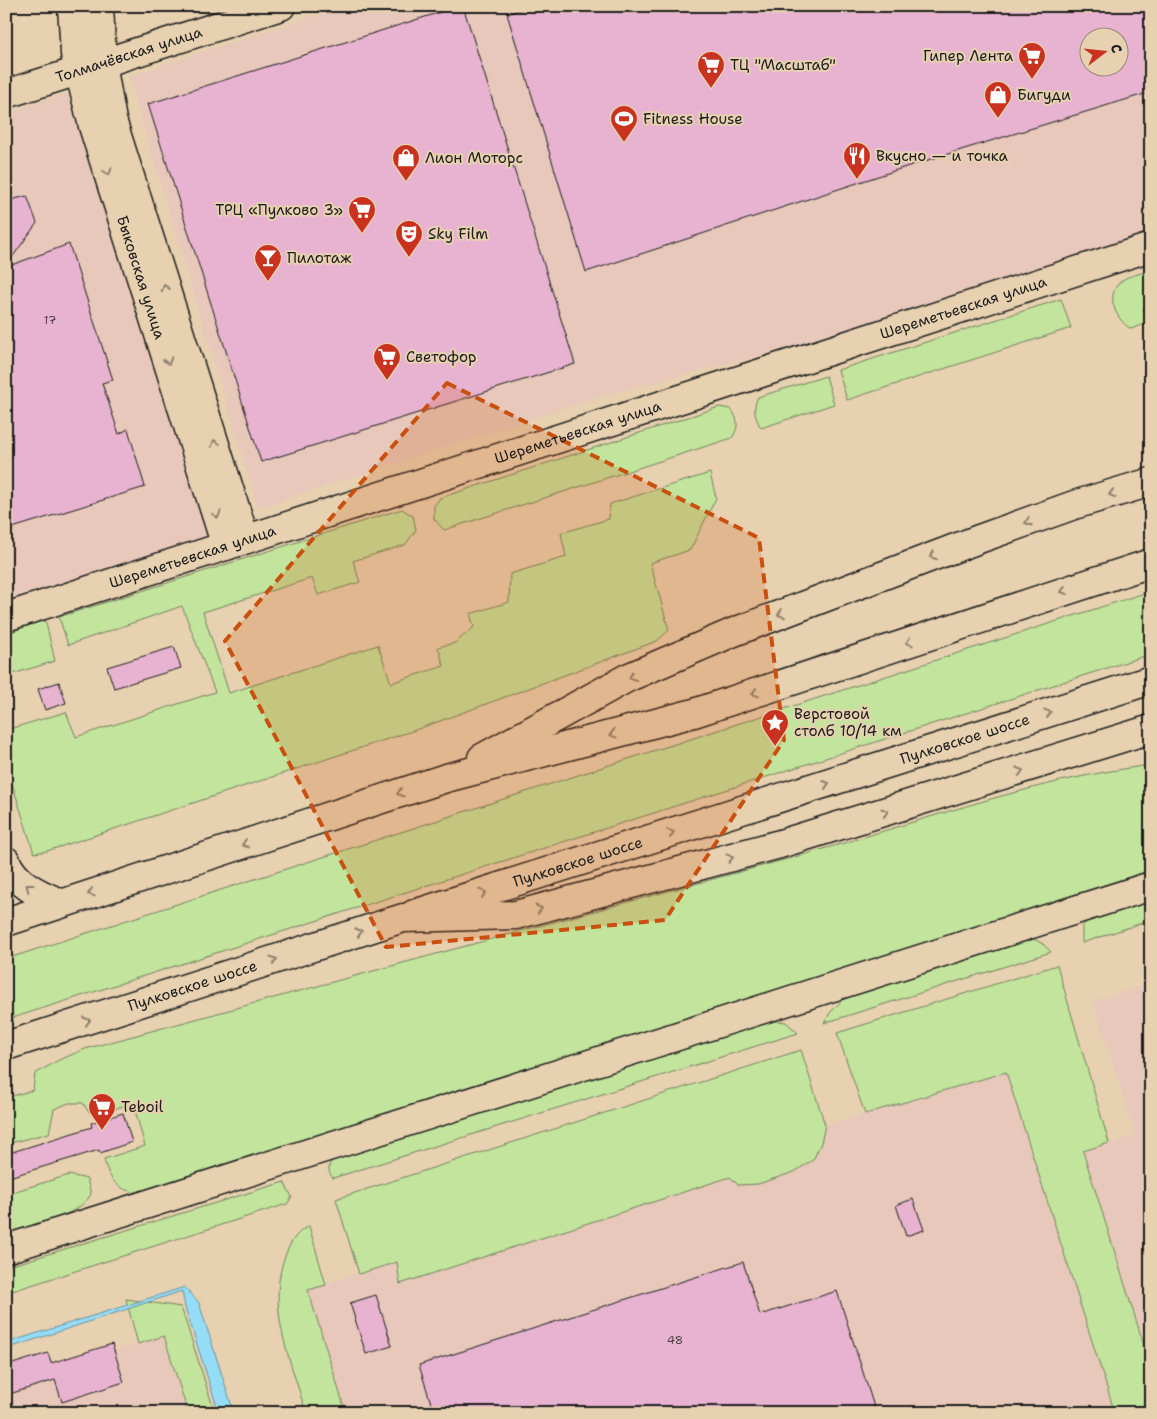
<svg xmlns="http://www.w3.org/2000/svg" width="1157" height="1419" font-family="'Shantell Sans',sans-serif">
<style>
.built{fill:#e7c8ba;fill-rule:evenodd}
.green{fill:#c3e49d;stroke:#70805c}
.water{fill:#95ddf7;stroke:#65909f}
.building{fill:#e7b3d0;stroke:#1c1c1c;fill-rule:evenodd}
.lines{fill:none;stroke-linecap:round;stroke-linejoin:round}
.minor-casing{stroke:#1c1c1c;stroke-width:31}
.major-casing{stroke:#1c1c1c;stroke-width:31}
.highway-casing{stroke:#1c1c1c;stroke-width:31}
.minor{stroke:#e7d1b0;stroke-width:28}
.major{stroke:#e7d1b0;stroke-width:28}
.highway{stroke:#e7d1b0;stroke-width:28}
.oneway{stroke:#8c806d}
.marked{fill:#c9500e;fill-opacity:0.2;stroke:#c9500e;stroke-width:4;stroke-dasharray:10 6;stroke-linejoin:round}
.labels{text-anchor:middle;stroke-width:4;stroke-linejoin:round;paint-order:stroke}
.number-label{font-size:12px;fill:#4f4249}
.street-label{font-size:15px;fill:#1c1c1c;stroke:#e7d1b0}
.poi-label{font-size:15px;fill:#1c1c1c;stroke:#e7d1b0;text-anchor:start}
</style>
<rect width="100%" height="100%" fill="#e7d1b0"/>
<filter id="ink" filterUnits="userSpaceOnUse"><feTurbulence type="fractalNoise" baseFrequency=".02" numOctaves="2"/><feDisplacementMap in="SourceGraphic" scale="10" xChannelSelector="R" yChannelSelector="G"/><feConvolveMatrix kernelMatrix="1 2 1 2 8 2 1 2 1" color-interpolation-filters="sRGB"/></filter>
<g filter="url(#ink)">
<!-- built -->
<path class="built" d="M344,6H1151V239L942,308L599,397L258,508L128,76ZM1090,38H1120V68H1090Z
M72,92L224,550L6,615V113Z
M1151,983V1368L1083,1151L1135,1136L1093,1001Z
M1006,1071L1115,1413H346L308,1289L806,1131Z
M164,1336L188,1413H6V1366L48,1353L52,1363L115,1351Z"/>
<!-- green -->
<path class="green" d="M1151,271V306L1143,309L1148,323L1131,329C1115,319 1103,293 1124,279C1131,275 1143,273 1151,271Z
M1061,299L1071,328L847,400L838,370Z
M826,376L834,404L761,428C755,417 752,409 758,397Z
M719,407L731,409C739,420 739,427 732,438L444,530L434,519V506L440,498Z
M710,473L716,498L690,550L650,563L669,630L657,641L418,729L47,851L34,853L6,764V730L66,712L76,737L215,692L182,606L68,645L59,617L402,509L413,516L416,530L405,545L353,561L360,582L318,595L312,578L203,612L229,693L378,645L391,683L444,666L438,647L455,643L474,627L470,614L509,602L510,574L566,557L561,533L609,519L610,504Z
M1151,591V654L6,1020V959Z
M45,619L55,661L6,676V634Z
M1151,765V870L139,1194C118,1189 109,1181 104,1159L145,1146L133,1103L94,1115L88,1111L83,1103H69L54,1109L49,1133L6,1144V1098L33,1090L35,1074L57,1061L85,1049C320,985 556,922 791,858C910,826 1028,780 1151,765Z
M1151,900V920L1082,943V926L1088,921Z
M1034,939L1043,944L1051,952L824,1023L830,1013L843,999Z
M1057,965L1109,1143L1083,1151L1151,1368V1413H1115L1006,1072L865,1114L837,1033Z
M766,1020L786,1022L798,1033L333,1178C326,1170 329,1165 334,1156Z
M801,1050L825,1125L821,1143L813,1160L794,1172L758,1184L738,1185L730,1177L400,1284L397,1262L359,1274L336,1199Z
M69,1175L87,1179L91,1194C79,1217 31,1225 6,1233V1194Z
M284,1182L292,1197L287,1204L6,1293V1267Z
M309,1226L326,1285L308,1290L346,1413H306C291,1360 264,1305 287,1251C292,1240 298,1231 309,1226Z
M126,1299L181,1307L215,1413H188L164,1336L138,1344Z"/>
<!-- water -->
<path class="water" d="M185,1287L199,1303L234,1413H219L185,1307L182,1291L6,1349V1343Z"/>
<!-- building -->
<path class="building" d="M460,6H463L575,364L261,462L148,104Z
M532,6H1151V92L915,164L586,272L507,14ZM1090,38H1120V68H1090Z
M27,196L37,223L6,266V201Z
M69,244L113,380L102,383L119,434L128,429L145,487L6,530V267Z
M174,647L181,668L114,688L107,667Z
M59,682L66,703L45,710L38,689Z
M123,1113L132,1142L100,1153L99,1150L6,1178V1154L92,1127L91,1123Z
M913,1199L924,1230L906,1236L896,1205Z
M743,1262L760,1315L837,1291L876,1413H434L419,1365Z
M376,1295L392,1346L366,1354L350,1303Z
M112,1344L124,1382L62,1402L55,1380L6,1395V1366L48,1353L51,1363Z"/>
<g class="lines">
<defs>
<g id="minor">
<path id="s1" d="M72,6L75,54L93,126L226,546"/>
<path d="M99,6L102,64L112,120L245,539"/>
<path id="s2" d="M6,94L281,6"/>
<path id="s3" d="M6,617L1151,247"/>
<path d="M6,861C15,884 39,894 60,903"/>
<path d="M6,1249L1151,886"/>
</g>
<g id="major">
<path id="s4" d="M414,914L1151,680"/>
</g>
<g id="highway">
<path d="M482,758L627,678L734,632L979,539L1074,505L1151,482"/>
<path d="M6,922L446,778L694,713L1151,563"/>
<path id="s5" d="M6,1046L403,918L516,915L780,844L1151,729"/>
</g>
</defs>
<!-- minor casing -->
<use href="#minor" class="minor-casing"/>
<!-- major casing -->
<use href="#major" class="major-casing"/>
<!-- highway casing -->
<use href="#highway" class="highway-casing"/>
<!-- minor -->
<use href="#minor" class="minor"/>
<!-- major -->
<use href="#major" class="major"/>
<!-- highway -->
<use href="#highway" class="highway"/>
</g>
<!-- one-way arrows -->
<defs><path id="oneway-chevron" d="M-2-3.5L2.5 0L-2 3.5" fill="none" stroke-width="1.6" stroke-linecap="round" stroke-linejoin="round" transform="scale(1.25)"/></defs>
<g class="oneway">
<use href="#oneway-chevron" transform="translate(108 172) rotate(72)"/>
<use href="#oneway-chevron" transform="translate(165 288) rotate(-108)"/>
<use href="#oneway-chevron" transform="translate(168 361) rotate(72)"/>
<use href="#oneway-chevron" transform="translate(215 443) rotate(-108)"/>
<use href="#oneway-chevron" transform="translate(1112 494) rotate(163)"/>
<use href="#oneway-chevron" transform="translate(217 515) rotate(73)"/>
<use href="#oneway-chevron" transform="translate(1028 522) rotate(160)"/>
<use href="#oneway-chevron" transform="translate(933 556) rotate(160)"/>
<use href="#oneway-chevron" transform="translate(1064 591) rotate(162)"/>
<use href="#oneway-chevron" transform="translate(781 614) rotate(159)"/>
<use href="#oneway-chevron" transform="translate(909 642) rotate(162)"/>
<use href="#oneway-chevron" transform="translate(632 677) rotate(155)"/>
<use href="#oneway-chevron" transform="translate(755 693) rotate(162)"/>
<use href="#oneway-chevron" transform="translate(1048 713) rotate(-18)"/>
<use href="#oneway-chevron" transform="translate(613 734) rotate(165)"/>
<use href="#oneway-chevron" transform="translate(1020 771) rotate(-17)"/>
<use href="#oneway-chevron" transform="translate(826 784) rotate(-18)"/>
<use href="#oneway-chevron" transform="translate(400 793) rotate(162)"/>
<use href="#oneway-chevron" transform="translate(885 812) rotate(-17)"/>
<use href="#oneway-chevron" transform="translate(671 833) rotate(-18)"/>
<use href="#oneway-chevron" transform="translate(245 844) rotate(162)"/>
<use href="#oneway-chevron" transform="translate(730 858) rotate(-15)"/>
<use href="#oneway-chevron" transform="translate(29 887) rotate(-143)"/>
<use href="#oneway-chevron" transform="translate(91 893) rotate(162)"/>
<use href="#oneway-chevron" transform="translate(483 893) rotate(-18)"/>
<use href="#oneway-chevron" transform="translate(539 909) rotate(-15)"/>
<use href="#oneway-chevron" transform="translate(359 932) rotate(-18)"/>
<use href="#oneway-chevron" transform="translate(274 960) rotate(-18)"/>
<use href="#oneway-chevron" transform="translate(87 1021) rotate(-17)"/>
</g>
</g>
<!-- marked area -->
<path class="marked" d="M447,383L759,538L784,740L665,920L386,947L225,641Z"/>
<!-- icons -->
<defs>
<symbol id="supermarket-pin" viewBox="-11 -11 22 30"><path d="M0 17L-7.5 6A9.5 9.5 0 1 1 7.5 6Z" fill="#c8321e" stroke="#e7d1b0"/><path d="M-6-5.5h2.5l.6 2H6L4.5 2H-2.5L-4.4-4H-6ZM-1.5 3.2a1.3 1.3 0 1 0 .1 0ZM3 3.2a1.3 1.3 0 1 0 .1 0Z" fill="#fff"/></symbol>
<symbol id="shop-pin" viewBox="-11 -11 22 30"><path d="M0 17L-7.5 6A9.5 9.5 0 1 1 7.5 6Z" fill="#c8321e" stroke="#e7d1b0"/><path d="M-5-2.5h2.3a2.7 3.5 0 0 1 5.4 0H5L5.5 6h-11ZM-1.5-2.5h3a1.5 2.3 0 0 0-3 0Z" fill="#fff"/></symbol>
<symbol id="stadium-pin" viewBox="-11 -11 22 30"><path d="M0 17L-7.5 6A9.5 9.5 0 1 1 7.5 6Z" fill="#c8321e" stroke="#e7d1b0"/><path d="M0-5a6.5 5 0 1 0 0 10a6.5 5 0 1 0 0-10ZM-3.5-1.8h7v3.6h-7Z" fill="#fff"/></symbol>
<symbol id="restaurant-pin" viewBox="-11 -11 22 30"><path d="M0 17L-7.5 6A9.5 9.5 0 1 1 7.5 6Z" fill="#c8321e" stroke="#e7d1b0"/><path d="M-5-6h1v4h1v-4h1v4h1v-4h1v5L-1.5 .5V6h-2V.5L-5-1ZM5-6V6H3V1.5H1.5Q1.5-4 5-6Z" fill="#fff"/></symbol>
<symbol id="theatre-pin" viewBox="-11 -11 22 30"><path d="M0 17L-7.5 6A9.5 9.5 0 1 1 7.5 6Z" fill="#c8321e" stroke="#e7d1b0"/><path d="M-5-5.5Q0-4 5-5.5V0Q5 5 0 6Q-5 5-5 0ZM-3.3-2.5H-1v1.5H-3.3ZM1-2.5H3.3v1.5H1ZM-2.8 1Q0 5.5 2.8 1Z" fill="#fff"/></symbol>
<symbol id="bar-pin" viewBox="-11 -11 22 30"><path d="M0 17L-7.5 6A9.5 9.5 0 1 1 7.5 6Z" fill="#c8321e" stroke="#e7d1b0"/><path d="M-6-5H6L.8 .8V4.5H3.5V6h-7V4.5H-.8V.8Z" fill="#fff"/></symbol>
<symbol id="sight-pin" viewBox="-11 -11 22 30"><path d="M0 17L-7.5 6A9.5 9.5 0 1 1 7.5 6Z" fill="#c8321e" stroke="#e7d1b0"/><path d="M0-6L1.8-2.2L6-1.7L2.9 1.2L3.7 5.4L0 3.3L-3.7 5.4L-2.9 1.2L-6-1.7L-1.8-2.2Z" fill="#fff"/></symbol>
</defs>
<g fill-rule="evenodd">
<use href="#supermarket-pin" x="1016" y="40" width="32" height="43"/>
<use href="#supermarket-pin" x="695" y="49" width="32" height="43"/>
<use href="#shop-pin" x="982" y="79" width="32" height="43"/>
<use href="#stadium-pin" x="608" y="103" width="32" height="43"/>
<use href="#restaurant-pin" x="841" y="140" width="32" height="43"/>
<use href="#shop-pin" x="390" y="142" width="32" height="43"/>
<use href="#supermarket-pin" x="346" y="194" width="32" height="43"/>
<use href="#theatre-pin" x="393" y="218" width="32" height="43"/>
<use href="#bar-pin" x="252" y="242" width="32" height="43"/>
<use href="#supermarket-pin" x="371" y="341" width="32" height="43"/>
<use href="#sight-pin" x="759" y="707" width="32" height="43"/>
<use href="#supermarket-pin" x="86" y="1091" width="32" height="43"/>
</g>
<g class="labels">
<!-- number labels -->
<g class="number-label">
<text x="50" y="324">17</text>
<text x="675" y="1344">48</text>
</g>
<!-- street labels -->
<g class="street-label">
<text dy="5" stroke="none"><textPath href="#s2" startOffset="129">Толмачёвская улица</textPath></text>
<text dy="5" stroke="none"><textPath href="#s1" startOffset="281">Быковская улица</textPath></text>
<text dy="5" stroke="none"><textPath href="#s3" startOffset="1006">Шереметьевская улица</textPath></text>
<text dy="5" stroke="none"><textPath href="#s3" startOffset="601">Шереметьевская улица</textPath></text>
<text dy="5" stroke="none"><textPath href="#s3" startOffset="196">Шереметьевская улица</textPath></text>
<text dy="5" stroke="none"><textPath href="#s4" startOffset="578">Пулковское шоссе</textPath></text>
<text dy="5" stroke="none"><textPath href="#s4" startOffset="172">Пулковское шоссе</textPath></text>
<text dy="5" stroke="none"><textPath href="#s5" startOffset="196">Пулковское шоссе</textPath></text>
</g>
<!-- poi labels -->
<g class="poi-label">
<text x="1013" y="61" text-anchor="end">Гипер Лента</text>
<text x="730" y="70">ТЦ "Масштаб"</text>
<text x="1017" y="100">Бигуди</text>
<text x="643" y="124">Fitness House</text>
<text x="876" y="161">Вкусно — и точка</text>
<text x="425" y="163">Лион Моторс</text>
<text x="343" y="215" text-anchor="end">ТРЦ «Пулково 3»</text>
<text x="428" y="239">Sky Film</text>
<text x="287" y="263">Пилотаж</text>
<text x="406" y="362">Светофор</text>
<text x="794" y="719">Верстовой<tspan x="794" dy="17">столб 10/14 км</tspan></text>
<text x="121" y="1112">Teboil</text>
</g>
</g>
<!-- margin -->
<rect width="1157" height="1419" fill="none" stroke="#e7d1b0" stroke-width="25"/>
<rect x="12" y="12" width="1132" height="1394" fill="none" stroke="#1c1c1c" stroke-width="2" filter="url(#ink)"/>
<!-- north arrow -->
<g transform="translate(1104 52) rotate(74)"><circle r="24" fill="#e7d1b0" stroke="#968975"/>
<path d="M0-4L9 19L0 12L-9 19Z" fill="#c8321e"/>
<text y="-8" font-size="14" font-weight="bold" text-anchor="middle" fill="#1c1c1c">С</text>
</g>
</svg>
